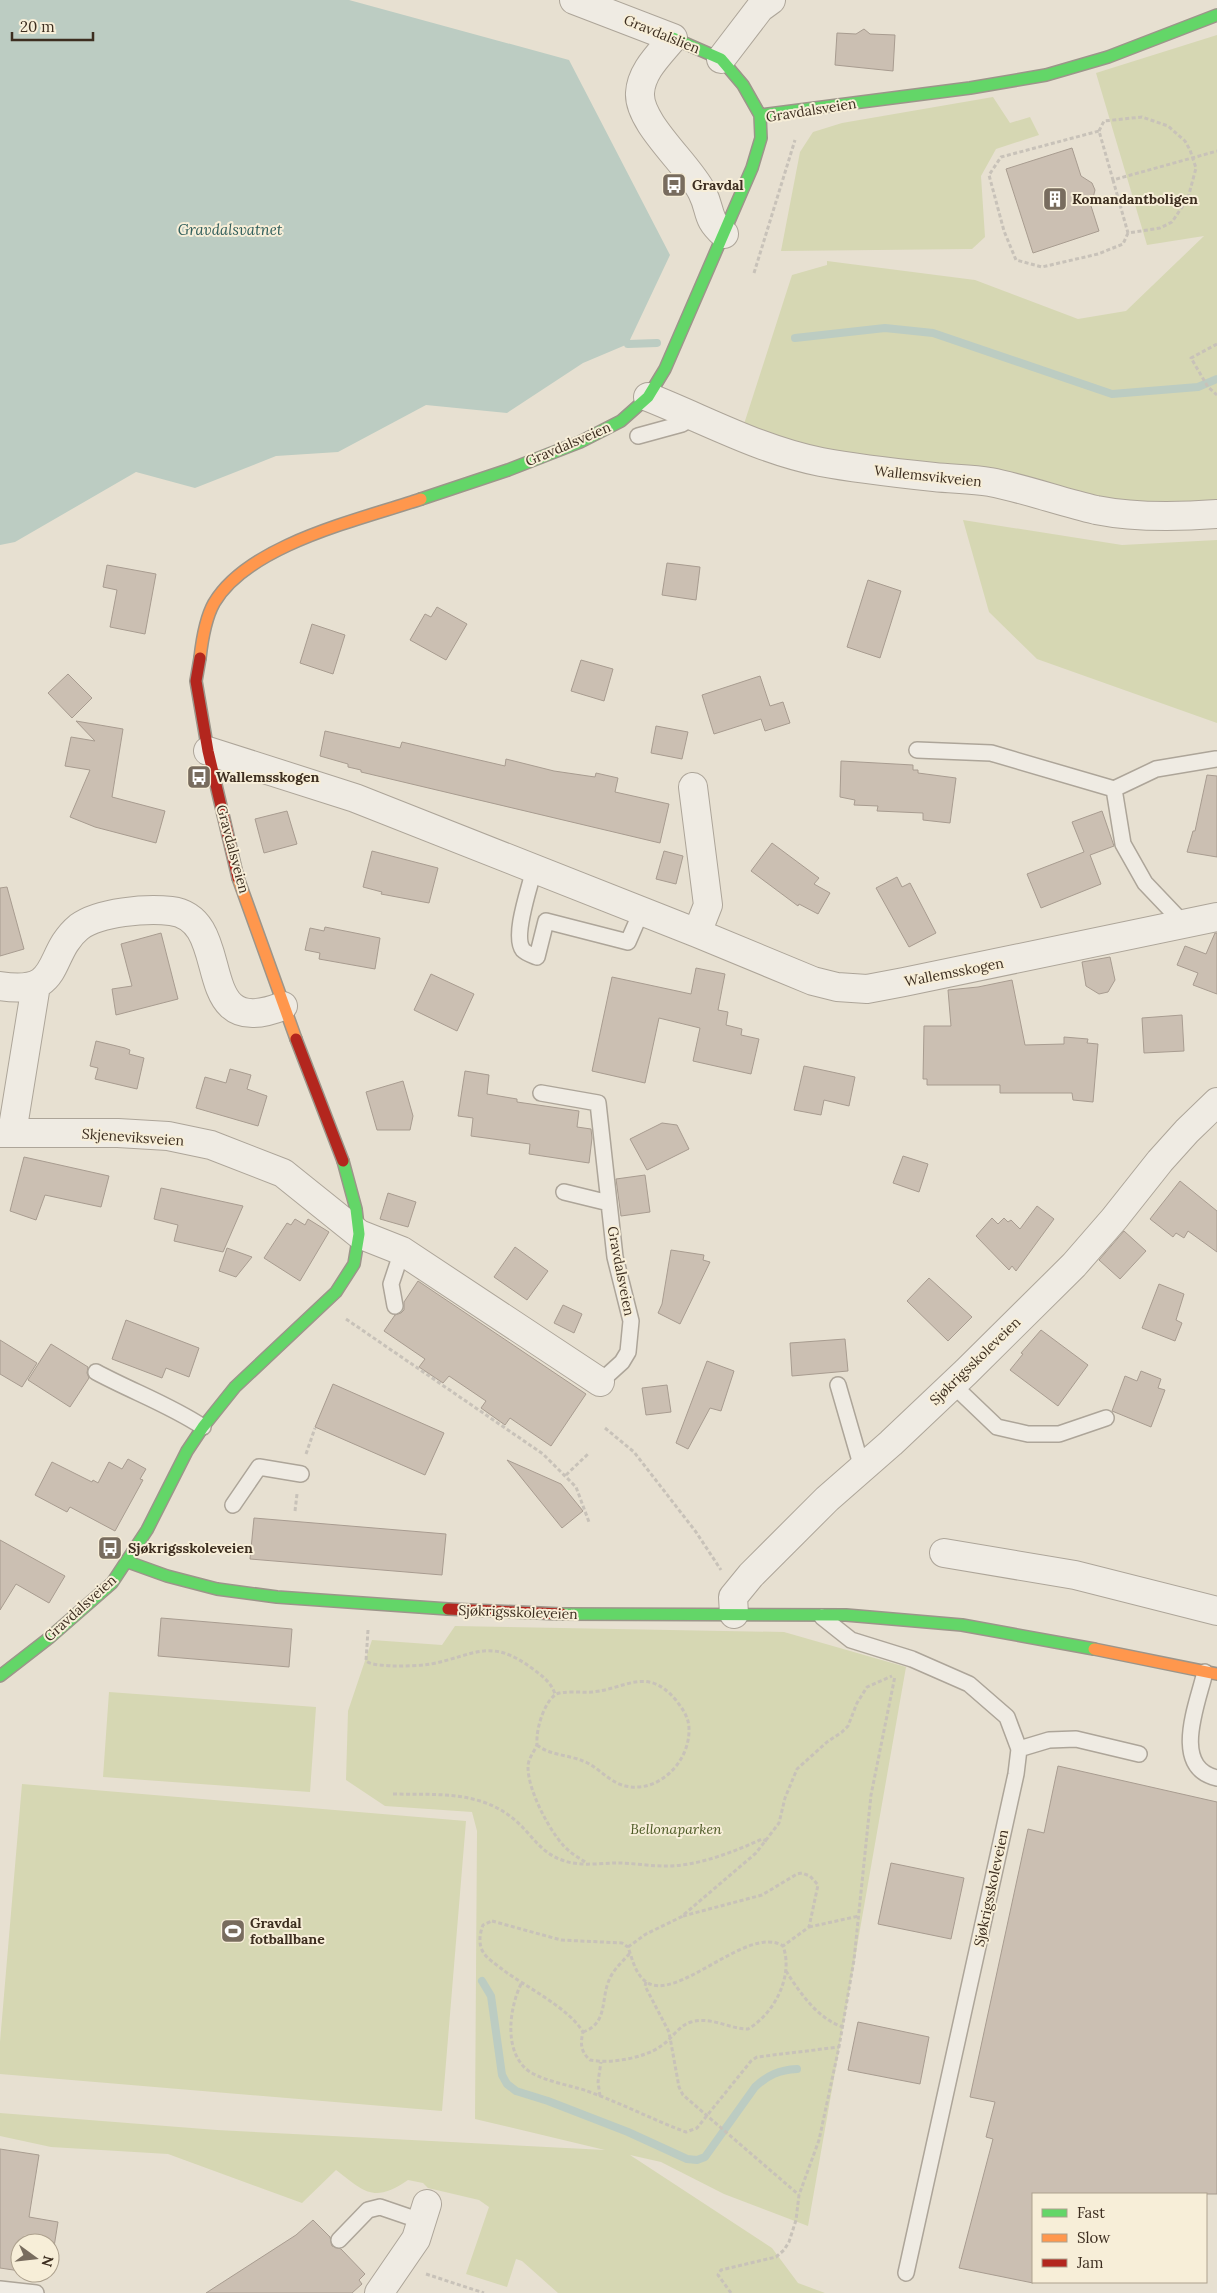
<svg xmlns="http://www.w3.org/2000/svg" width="1217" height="2293" font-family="Lora,serif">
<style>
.green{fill:#d6d7b3}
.water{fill:#bcccc2}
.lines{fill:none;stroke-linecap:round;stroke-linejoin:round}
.stream{stroke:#bcccc2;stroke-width:8}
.building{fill:#cbbfb2;stroke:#a89c90}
.lane-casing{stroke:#ada599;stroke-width:18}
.street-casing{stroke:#ada599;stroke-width:30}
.fast-casing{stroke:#9c958a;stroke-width:14}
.slow-casing{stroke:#9c958a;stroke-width:14}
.jam-casing{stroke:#9c958a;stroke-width:14}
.path{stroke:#c8c2b9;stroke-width:3;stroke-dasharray:4 2.5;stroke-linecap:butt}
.lane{stroke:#efebe3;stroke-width:15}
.street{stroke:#efebe3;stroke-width:28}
.fast{stroke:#63d668;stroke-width:11}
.slow{stroke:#ff974d;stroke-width:11}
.jam{stroke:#b3261e;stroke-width:11}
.labels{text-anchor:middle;stroke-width:4;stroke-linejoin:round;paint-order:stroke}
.street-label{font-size:14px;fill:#3d2e20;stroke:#f7eed8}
.poi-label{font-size:14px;font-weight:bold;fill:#3d2e20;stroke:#f7eed8;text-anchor:start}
.park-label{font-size:14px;font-style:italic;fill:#4d5a26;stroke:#f7eed8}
.water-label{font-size:15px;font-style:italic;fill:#2f5d5a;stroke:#f7eed8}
</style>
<rect width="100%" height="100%" fill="#e7e0d1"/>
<!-- green -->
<path class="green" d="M1217,35V503L1191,504L1087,498L990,471L792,445L744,424L792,275L827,265V261L975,280L1078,319L1126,311L1204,236L1147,245L1096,73Z
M993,97L1010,123L1030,117L1039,135L996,149L981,176L985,237L972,249L781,251L800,152L813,132L842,123Z
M963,520L1122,545L1217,540V723L1037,659L989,612Z
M455,1626L784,1632L906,1667L808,2226L724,2194L661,2162L630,2155L772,2248L798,2283L825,2293H558L522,2261L516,2259L507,2287L466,2274L489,2207L479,2200L428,2188L423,2183L408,2180C374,2203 366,2193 336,2170L302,2203L168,2154L51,2147L0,2136V2113L217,2130L605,2150L475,2119L477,1831L472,1812L385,1806L346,1780L348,1711L372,1640L442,1645Z
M109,1692L316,1707L310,1792L103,1777Z
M22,1784L466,1821L442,2111L0,2074V2042Z"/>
<!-- water -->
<path class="water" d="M0,0H349L569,60L670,255L628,344L583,363L507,413L426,405L338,452L276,456L195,488L136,472L15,542L0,545Z"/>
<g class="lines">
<!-- stream -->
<path class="stream" d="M795,338L885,328L933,333L1112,394L1198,387L1217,379
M628,344L657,343
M482,1981L491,1996L502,2075L507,2084L516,2091L548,2101L628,2132L687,2159L697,2160L705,2157L755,2087C768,2075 779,2070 797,2069"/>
</g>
<!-- building -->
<path class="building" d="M864,29L870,34L895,35L893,71L835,65L837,33L856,34Z
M1072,148L1081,176L1092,183L1095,190L1091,206L1099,231L1033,253L1006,169Z
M667,563L700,567L696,600L662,595Z
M107,565L156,574L145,634L110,627L117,590L103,587Z
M868,580L901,591L880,658L847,647Z
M437,607L467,624L446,660L410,640L425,614L431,617Z
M312,624L345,635L333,674L300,663Z
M581,660L613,669L604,701L571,691Z
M68,674L92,698L72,718L48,693Z
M760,676L770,706L783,702L790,723L765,731L761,719L714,734L702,695Z
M76,721L123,729L112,797L165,811L156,843L95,827L70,817L90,770L65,766L71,737L95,741Z
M656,726L688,732L682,759L651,753Z
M325,731L400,748L402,742L505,766L506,759L554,771L595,777L596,773L618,778L615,792L669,804L660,843L361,772V770L348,767V764L320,756Z
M841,761L913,765V770H918V773L956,778L950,823L923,820V813L877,811L878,806L854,805L855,800L840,797Z
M1207,775L1217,776V857L1187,852L1193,831H1195Z
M287,811L297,844L264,853L255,819Z
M1102,811L1114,846L1090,855L1101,884L1041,908L1027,874L1084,852L1072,822Z
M772,843L819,878L814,884L830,893L818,914L799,904L798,906L751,871Z
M372,851L438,868L429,903L381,894L382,892L363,887Z
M664,851L683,856L676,884L656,879Z
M897,877L902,887L910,883L936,933L909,947L876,888Z
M7,887L24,949L0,956V888Z
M325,927L380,938L375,969L319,959L320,953L305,950L310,928L324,931Z
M161,933L178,999L116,1015L112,989L132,986L121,944Z
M1215,933H1217V994L1193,985L1198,973L1177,965L1185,946L1206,954Z
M1110,957L1115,980L1108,992L1099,994L1086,986L1082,962Z
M696,968L725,974L718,1010L728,1012L726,1025L742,1029L741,1035L759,1039L751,1074L693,1061L700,1028L659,1018L645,1083L592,1071L612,977L691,994Z
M431,974L474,994L457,1031L414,1010Z
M1012,980L1025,1045L1064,1044V1037L1088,1039L1087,1043L1098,1044L1093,1102L1073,1100L1072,1093H1000V1085H927V1079H923L924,1026H951L948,990L978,987Z
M1182,1015L1184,1051L1144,1053L1142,1018Z
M96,1041L125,1048L130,1050L129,1054L144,1058L137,1089L95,1079L98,1068L90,1066Z
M804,1066L855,1077L849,1106L824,1100L821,1115L794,1110Z
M230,1069L251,1075L247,1089L267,1096L258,1126L196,1108L205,1077L226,1083Z
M465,1071L489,1075L487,1094L517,1099V1102L579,1111L577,1127L591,1129L592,1138L589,1163L529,1154L530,1144L471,1136L473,1118L458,1116Z
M403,1081L413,1116L410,1130H377L366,1092Z
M662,1123L677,1125L689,1149L647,1170L630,1139Z
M903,1156L928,1164L919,1192L893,1183Z
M24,1157L109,1176L101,1207L45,1195L36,1220L10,1211Z
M645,1175L650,1212L621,1216L616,1179Z
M1180,1181L1217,1211V1252L1188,1231L1184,1238L1176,1233L1173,1237L1150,1219Z
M161,1188L243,1206L223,1252L174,1241L178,1225L154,1219Z
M388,1193L416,1202L408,1227L380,1219Z
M1037,1206L1054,1219L1016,1271L1012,1266L1009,1270L976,1236L992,1218L998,1224L1004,1218L1008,1222L1011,1220L1020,1229Z
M295,1219L305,1225L308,1219L329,1232L300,1281L264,1258L287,1223L291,1225Z
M1124,1231L1146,1251L1120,1279L1099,1260Z
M515,1247L548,1271L527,1300L494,1277Z
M227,1248L252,1257L236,1277L219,1271Z
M671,1250L704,1255L703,1260L710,1262L680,1324L658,1313L662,1304Z
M929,1278L972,1317L948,1341L907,1301Z
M418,1281L586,1394L551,1446L510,1418L505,1425L481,1408L486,1401L449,1376L443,1383L419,1367L425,1359L384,1331L395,1315L401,1313L404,1310V1302Z
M1159,1284L1184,1294L1176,1320L1182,1323L1175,1341L1142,1328Z
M563,1305L582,1314L574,1333L554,1323Z
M126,1320L199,1348L189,1377L166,1368L162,1378L112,1359Z
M1041,1330L1088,1365L1058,1406L1010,1370L1023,1354L1021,1353Z
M845,1339L848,1371L792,1376L790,1343Z
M0,1340L37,1363L22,1387L0,1374Z
M51,1344L88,1367L87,1373L89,1378L70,1407L28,1380Z
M707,1361L734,1371L721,1411L710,1408L688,1449L676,1443Z
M1141,1371L1161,1379L1158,1388L1165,1390L1151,1427L1112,1411L1125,1376L1137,1381Z
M333,1384L444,1433L425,1475L315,1427Z
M667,1385L671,1412L646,1415L642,1388Z
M128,1459L146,1469L140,1479L143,1480L115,1531L70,1507L67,1512L35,1495L52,1462L92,1482L93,1480L98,1483L109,1462L122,1469Z
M507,1460L561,1484L583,1511L562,1528Z
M254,1518L446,1534L442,1575L250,1559Z
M0,1540L65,1576L49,1603L16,1584L0,1610Z
M161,1618L292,1629L289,1667L158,1656Z
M1058,1766L1217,1802V2194H1033V2283L959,2268L993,2139L986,2137L995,2102L970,2097L1028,1829L1044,1833Z
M891,1863L964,1878L951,1939L878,1924Z
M858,2022L929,2037L920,2084L848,2070Z
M0,2149L39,2155L29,2217L58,2222L50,2272V2243H20V2271L0,2268Z
M313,2220L330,2237L332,2246L341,2249L365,2274L359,2280L362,2284L352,2293H206L296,2235Z"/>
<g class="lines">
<defs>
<path id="lane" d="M638,436L682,424L696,416
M917,750L991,753L1114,789L1123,844L1145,883L1184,924
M1114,789L1156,769L1216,759
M534,869C530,887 512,936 523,950C527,954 532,955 537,957L546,921L628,942L641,912
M541,1093L598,1103L615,1257L631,1321L628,1352L622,1362L600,1382
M564,1192L609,1203
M395,1306L391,1284L402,1251
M96,1372C131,1391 170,1405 203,1427
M838,1385L862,1468
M949,1387L952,1384L997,1427L1028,1434H1059L1106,1418
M233,1505L259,1467L301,1474
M822,1617L851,1640L912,1659L969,1684L1007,1717L1019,1749L1016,1774L906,2273
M1205,1672C1198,1703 1170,1767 1217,1778
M1019,1749L1049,1740L1076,1739L1139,1754
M339,2240L368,2210L380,2207L421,2221
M0,2289L36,2293"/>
<path id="street" d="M574,0L673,38C660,54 641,71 640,93C638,123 689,165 702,192C712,212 705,217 724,234
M721,59L760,8L771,0
M648,397C706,420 760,450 821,462C858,469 896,473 934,477C952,479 972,479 990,482C1026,489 1061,502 1096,510C1136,518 1177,517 1217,514
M208,751L355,798L697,933L813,981L837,987L867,989L904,982L1217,917
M693,787L708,905L697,933
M0,986C64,996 45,955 79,927C99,912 147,908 171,911C237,919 188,1044 283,1006
M0,1133H118L168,1136L211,1145L283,1173L359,1234L402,1251L600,1382
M12,1133L36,985
M944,1553L1075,1575L1217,1611
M734,1614L733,1597L751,1575L827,1499L891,1443L966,1372L1074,1265L1114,1219L1160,1161L1187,1131L1217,1102
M379,2293L416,2239L427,2204"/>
<path id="fast" d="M760,115L970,88L1046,75L1108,57L1217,15
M421,499L508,470L580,442L621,421L648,397L665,369L752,168L761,138L760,115L743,85L721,59L673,38
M128,1562L167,1576L217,1589L277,1597L448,1609
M562,1614L846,1615L962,1625L1094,1649
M0,1676L49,1638L112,1583L147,1530L187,1451L203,1427L235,1387L336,1292L354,1264L359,1234L356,1209L343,1161"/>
<path id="slow" d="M200,658C202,640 205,619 214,603C249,544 359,520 421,499
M238,878L296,1039
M1094,1649L1217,1674"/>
<path id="jam" d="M200,658L196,681L208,751L238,878
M296,1039L343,1161
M448,1609L562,1614"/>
</defs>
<!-- lane casing -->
<use href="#lane" class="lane-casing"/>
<!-- street casing -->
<use href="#street" class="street-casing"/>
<!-- fast casing -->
<use href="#fast" class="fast-casing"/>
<!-- slow casing -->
<use href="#slow" class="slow-casing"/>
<!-- jam casing -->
<use href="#jam" class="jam-casing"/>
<!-- path -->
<path class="path" d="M1099,131L1104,121L1142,117L1168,126L1185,141L1190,150L1196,168L1188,198L1172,222L1160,228L1128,233L1113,180
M1128,233L1123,244L1098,254L1042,267L1016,260L1004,231L989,175L1001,157L1099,131L1113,180L1217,151
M754,273L795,140
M1217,344L1191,358L1208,387L1217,395
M346,1319L543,1454L576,1487L589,1522
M605,1428L634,1452L696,1532L721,1570
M306,1454L315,1428
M566,1475L588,1454
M295,1511L297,1494
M368,1630L366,1661C373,1666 385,1665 392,1666C405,1666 419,1666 431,1664C476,1655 490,1637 533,1669C542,1676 551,1682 555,1694
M537,1745C549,1755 569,1755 583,1761C597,1766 607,1780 622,1785C656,1796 690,1763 689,1729C689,1717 682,1708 675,1699C646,1666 626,1689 592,1692C583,1693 561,1690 555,1695C544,1703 536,1729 537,1743C537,1749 528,1757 528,1767C528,1790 548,1828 563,1845C570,1853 579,1858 587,1863
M393,1794C437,1795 481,1790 516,1821C532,1835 541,1853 562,1860C579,1867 600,1863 618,1863C633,1863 649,1866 664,1866C695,1867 734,1852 762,1839L767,1841
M683,1916L762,1895L797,1874L802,1873L810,1876L818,1885L809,1927L783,1946
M492,1921L561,1940L622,1943L628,1947C632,1958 635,1973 645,1981C675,2006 748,1923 783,1946C794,1976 774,2014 748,2029C729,2029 711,2016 691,2022C678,2026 672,2039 661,2046C645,2058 610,2064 590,2060C581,2052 580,2044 583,2032C569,2008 526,1987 503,1970C496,1964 487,1959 483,1952C478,1943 480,1933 483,1925Z
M809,1927L859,1916
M628,1947L646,1934L681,1917L756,1853L779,1823L785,1798L797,1769L827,1742L842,1732L848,1726L857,1703L867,1687L892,1676
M786,1971C800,1993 818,2019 843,2027
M646,1982L645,1986L669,2032L679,2087L683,2095L799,2195
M521,1984C510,2007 504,2046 524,2067C536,2080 570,2085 587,2091C621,2103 653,2120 686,2132L697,2128L751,2061L757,2057L839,2047
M583,2032C609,2023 600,1998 610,1978C614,1969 623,1961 630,1953
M600,2096L598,2082L601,2062
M426,2274L484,2293
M731,2293L718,2275L721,2270L776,2257L784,2250L789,2242L796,2220L799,2195L819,2140L839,2047L854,1960L871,1795L895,1676"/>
<!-- lane -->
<use href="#lane" class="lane"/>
<!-- street -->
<use href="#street" class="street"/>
<!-- fast -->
<use href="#fast" class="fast"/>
<!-- slow -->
<use href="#slow" class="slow"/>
<!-- jam -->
<use href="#jam" class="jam"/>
</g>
<!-- icons -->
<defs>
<symbol id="bus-square" viewBox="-11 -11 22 22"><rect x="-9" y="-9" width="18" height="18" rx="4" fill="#786c5e" stroke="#f7eed8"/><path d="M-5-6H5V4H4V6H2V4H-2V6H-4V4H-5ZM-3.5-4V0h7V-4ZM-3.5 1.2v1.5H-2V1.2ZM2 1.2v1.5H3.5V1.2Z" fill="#fff"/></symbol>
<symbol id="building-square" viewBox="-11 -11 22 22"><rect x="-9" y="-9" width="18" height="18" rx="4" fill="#786c5e" stroke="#f7eed8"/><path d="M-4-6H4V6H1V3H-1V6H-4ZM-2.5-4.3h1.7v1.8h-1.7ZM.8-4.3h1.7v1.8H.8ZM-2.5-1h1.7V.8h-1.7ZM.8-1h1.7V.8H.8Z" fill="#fff"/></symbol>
<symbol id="stadium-square" viewBox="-11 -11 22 22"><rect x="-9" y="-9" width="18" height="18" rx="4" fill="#786c5e" stroke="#f7eed8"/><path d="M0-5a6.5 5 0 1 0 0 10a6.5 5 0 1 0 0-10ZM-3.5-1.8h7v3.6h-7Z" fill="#fff"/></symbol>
</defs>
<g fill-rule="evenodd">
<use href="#bus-square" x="660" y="171" width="28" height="28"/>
<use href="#building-square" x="1041" y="185" width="28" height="28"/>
<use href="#bus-square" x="185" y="763" width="28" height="28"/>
<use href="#bus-square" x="96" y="1534" width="28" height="28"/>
<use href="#stadium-square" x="219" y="1917" width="28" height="28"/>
</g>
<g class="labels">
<!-- street labels -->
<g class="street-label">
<text transform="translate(662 34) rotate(22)" y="5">Gravdalslien</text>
<text transform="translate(811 110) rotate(-9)" y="5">Gravdalsveien</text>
<text transform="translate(568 444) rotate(-23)" y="5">Gravdalsveien</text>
<text transform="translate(928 476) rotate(6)" y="5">Wallemsvikveien</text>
<text transform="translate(233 849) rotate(75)" y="5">Gravdalsveien</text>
<text transform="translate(954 972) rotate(-11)" y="5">Wallemsskogen</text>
<text transform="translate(133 1137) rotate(4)" y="5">Skjeneviksveien</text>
<text transform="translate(621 1271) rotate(79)" y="5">Gravdalsveien</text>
<text transform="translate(975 1361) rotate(-44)" y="5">Sjøkrigsskoleveien</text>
<text transform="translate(80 1608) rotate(-42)" y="5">Gravdalsveien</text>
<text transform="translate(518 1612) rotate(2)" y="5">Sjøkrigsskoleveien</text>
<text transform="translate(991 1888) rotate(-78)" y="5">Sjøkrigsskoleveien</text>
</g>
<!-- poi labels -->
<g class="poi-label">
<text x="692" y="190">Gravdal</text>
<text x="1072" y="204">Komandantboligen</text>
<text x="216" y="782">Wallemsskogen</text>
<text x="128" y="1553">Sjøkrigsskoleveien</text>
<text x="250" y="1928">Gravdal<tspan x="250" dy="16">fotballbane</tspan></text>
</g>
<!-- park labels -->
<g class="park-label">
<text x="676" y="1834">Bellonaparken</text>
</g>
<!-- water labels -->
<g class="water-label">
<text x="230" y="235">Gravdalsvatnet</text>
</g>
</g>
<!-- legend -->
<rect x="1032" y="2193" width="175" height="90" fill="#f7eed8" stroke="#ada18e"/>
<rect x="1042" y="2209" width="25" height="8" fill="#63d668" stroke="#ada18e"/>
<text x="1077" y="2218" font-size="15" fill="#3d2e20">Fast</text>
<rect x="1042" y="2234" width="25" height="8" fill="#ff974d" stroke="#ada18e"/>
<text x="1077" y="2243" font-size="15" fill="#3d2e20">Slow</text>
<rect x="1042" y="2259" width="25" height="8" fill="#b3261e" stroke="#ada18e"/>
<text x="1077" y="2268" font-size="15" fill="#3d2e20">Jam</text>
<!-- north arrow -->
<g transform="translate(35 2258) rotate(105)"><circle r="24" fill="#f7eed8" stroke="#ada18e"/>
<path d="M0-4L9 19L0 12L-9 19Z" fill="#786c5e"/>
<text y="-8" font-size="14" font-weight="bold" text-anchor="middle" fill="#3d2e20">N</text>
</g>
<!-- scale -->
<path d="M12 32v8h81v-8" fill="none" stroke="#3d2e20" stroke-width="2.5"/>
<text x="20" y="32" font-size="15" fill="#3d2e20" stroke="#f7eed8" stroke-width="4" paint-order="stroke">20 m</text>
</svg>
